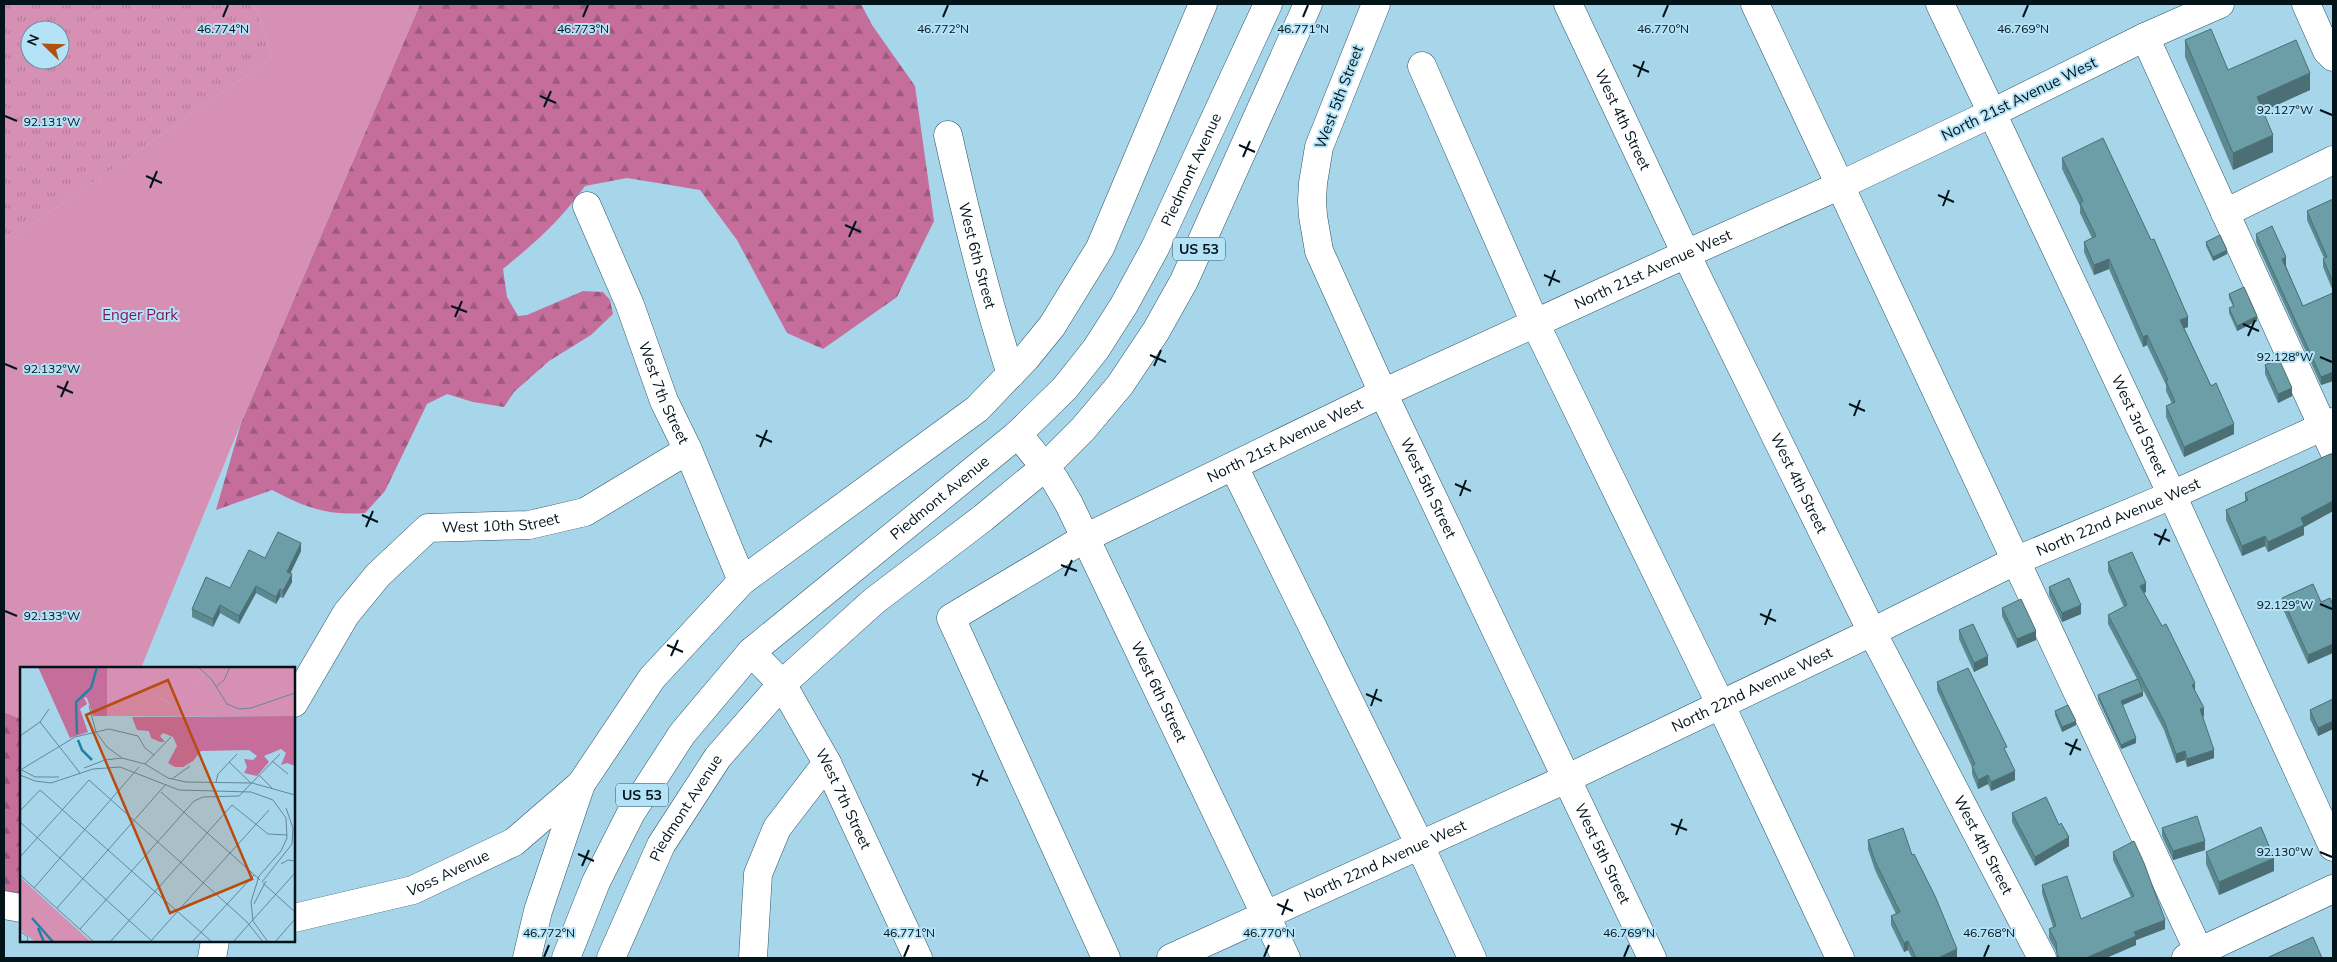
<svg xmlns="http://www.w3.org/2000/svg" width="2337" height="962" font-family="Mulish,sans-serif">
<style>
.grass{fill:url(#grass-tufts);fill-rule:evenodd}
.forest{fill:url(#forest-firs)}
.green{fill:#d690b4}
.lines{fill:none;stroke-linecap:round;stroke-linejoin:round}
.minor-casing{stroke:#2b5566;stroke-width:29}
.major-casing{stroke:#2b5566;stroke-width:29}
.highway-casing{stroke:#2b5566;stroke-width:29}
.minor{stroke:#fff;stroke-width:28}
.major{stroke:#fff;stroke-width:28}
.highway{stroke:#fff;stroke-width:28}
.wall{fill:#5c888f}
.shaded-wall{fill:#4b6f74}
.building{fill:#6b9ea6;stroke:#4b6f74}
.ticks{fill:none;stroke:#03131a;stroke-width:2}
.labels{text-anchor:middle;stroke-width:4;stroke-linejoin:round;paint-order:stroke}
.shield{fill:#b4e2f7;stroke:#38515c;stroke-width:1}
.shield-label{font-size:14px;font-weight:bold;fill:#03131a}
.street-label{font-size:15px;fill:#03131a;stroke:#b4e2f7}
.park-label{font-size:15px;fill:#7e1456;stroke:#b4e2f7}
.inset-river{fill:none;stroke:#2581a4;stroke-width:2.5}
.inset-road{fill:none;stroke:#658797;stroke-width:1}
.view{fill:#ba4b0f;fill-opacity:0.15;stroke:#ba4b0f;stroke-width:2.5}
.inset-edge{fill:none;stroke:#03131a;stroke-width:2.5}
.ticks-label{font-size:12px;text-anchor:middle;fill:#03131a;stroke:#b4e2f7;stroke-width:4;stroke-linejoin:round;paint-order:stroke}
</style>
<defs>
<pattern id="grass-tufts" width="24" height="20" patternUnits="userSpaceOnUse" patternTransform="scale(1.25)"><rect width="24" height="20" fill="#d690b4"/><path d="M3 7l-1-3M5 7V3M7 7l1-3M15 17l-1-3M17 17v-4M19 17l1-3" fill="none" stroke="#b67b9a"/></pattern>
<pattern id="forest-firs" width="22" height="20" patternUnits="userSpaceOnUse" patternTransform="scale(1.25)"><rect width="22" height="20" fill="#c56e9c"/><path d="M5 1l3.5 6h-7zM16 11l3.5 6h-7z" fill="#9e597e"/></pattern>
</defs>
<rect width="100%" height="100%" fill="#a7d5ea"/>
<!-- grass -->
<path class="grass" d="M4,4H254L272,58L4,244ZM30,30H60V60H30Z"/>
<!-- forest -->
<path class="forest" d="M420,4H861L872,25L915,86L934,221L897,297L823,349L787,333L737,240L700,190L627,178L585,186C559,222 537,241 503,269L507,297L518,316L527,315L583,291L603,292L610,300L613,314L591,335L549,361L514,392L504,407L473,402L447,394L427,404L385,491L365,513C328,516 304,507 272,490L216,510L241,423Z
M4,712L21,719V899L4,897Z"/>
<!-- green -->
<path class="green" d="M254,4H420L241,423L141,668H21V719L4,712V244L272,58Z"/>
<g class="lines">
<defs>
<g id="minor">
<path id="s1" d="M1376,4L1319,147L1313,183L1312,201L1313,216L1319,251L1383,393L1652,958"/>
<path id="s2" d="M1568,4L1686,254L1872,632L2042,958"/>
<path d="M1755,4L2202,958"/>
<path d="M2306,4L2327,51L2333,57"/>
<path d="M2145,37L2333,449"/>
<path d="M1422,66L1535,323L1716,695L1840,958"/>
<path id="s3" d="M948,135C966,216 985,295 1011,374"/>
<path id="s4" d="M587,206L630,305L664,401L688,450L742,581"/>
<path d="M2225,213L2333,160"/>
<path id="s5" d="M1018,434L1055,480L1069,504L1286,958"/>
<path d="M1234,467L1415,835L1472,958"/>
<path id="s6" d="M751,652L782,684L827,763L918,958"/>
<path id="s7" d="M294,703L346,614L378,575L428,528L529,525L585,512L688,450"/>
<path d="M4,905L21,908"/>
<path id="s8" d="M294,918L413,890L514,842L581,784L652,678L742,581L977,409L1026,358L1052,326L1100,248L1203,4"/>
<path d="M212,958L215,941"/>
<path d="M753,958L758,874L777,828L827,763"/>
<path id="s9" d="M1106,958L951,618L1085,538L1383,393L1686,254L1841,185L1992,113L1940,4"/>
<path id="s10" d="M1171,958L1566,779L1872,632L2015,561L2172,495L2333,422"/>
<path d="M2186,958L2333,889"/>
</g>
<g id="major">
<path id="s11" d="M2220,4L2145,37L1992,113L2172,495L2333,847"/>
</g>
<g id="highway">
<path d="M527,958L538,911L581,784"/>
<path id="s12" d="M566,958L596,882L631,813L682,734L751,652L1018,434L1065,388L1096,349L1124,305L1155,248L1268,4"/>
<path id="s13" d="M611,958L661,845L718,757L782,684L874,601L983,518L1045,467L1083,429L1120,385L1156,331L1184,281L1308,4"/>
</g>
</defs>
<!-- minor casing -->
<use href="#minor" class="minor-casing"/>
<!-- major casing -->
<use href="#major" class="major-casing"/>
<!-- highway casing -->
<use href="#highway" class="highway-casing"/>
<!-- minor -->
<use href="#minor" class="minor"/>
<!-- major -->
<use href="#major" class="major"/>
<!-- highway -->
<use href="#highway" class="highway"/>
</g>
<!-- wall -->
<path class="wall" d="M2185,40L2228,70L2310,90L2263,111L2273,152L2233,170L2185,57Z
M2062,158L2188,327L2184,328L2234,434L2184,457L2166,417V406L2172,404L2166,391V385L2147,345L2143,347L2109,269L2094,275L2084,252V242L2092,238L2080,213V206L2062,169Z
M2333,199V291L2323,267V259L2324,258L2307,220V211Z
M2256,234L2286,266L2303,306L2333,293V381L2321,385L2256,242Z
M2206,242L2227,254L2213,261L2206,246Z
M2229,294L2257,321L2237,331L2229,313V308L2233,306L2229,298Z
M2265,365L2292,396L2278,403L2265,374Z
M2333,454V511L2304,527V535L2268,552L2265,546L2242,556L2226,520V510L2245,502V493Z
M301,551L290,574L292,582L283,598L280,597L276,604L256,593L239,624L220,613L213,627L192,617V609L230,588L265,558Z
M2108,562L2146,592L2144,593L2195,691L2204,716L2203,717L2214,758L2187,767L2185,760L2176,763L2164,730L2139,682L2143,696L2122,705L2136,743L2121,749L2098,699V695L2137,679L2108,624V615L2124,607L2108,571Z
M2313,584L2308,664L2282,607V598Z
M2049,587L2081,614L2062,622L2049,595Z
M2002,608L2036,640L2017,648L2002,616Z
M1959,630L1988,665L1974,672L1959,639Z
M1937,682L2007,754L2015,780L1991,791L1988,784L1978,789L1972,774V767L1937,690Z
M2333,699V729L2318,736L2310,719V710Z
M2055,711L2076,725L2062,732L2055,715Z
M2012,813L2059,825L2069,846L2035,866L2012,822Z
M2162,828L2205,850L2173,860L2162,836Z
M1868,840L1912,855L1957,958H1912L1908,950L1904,952L1891,925V916L1896,914L1875,870L1868,849Z
M2113,852L2165,929L2136,940V945L2106,958H2057L2056,951L2049,938V929L2053,927L2042,893V885L2081,919L2131,897L2113,860Z
M2206,852L2274,871L2219,895L2206,864Z"/>
<!-- shaded-wall -->
<path class="shaded-wall" d="M2310,73V90L2257,114V97Z
M2273,135V152L2233,170V153Z
M2227,250V254L2213,261V257Z
M2286,257V266L2282,268V259Z
M2109,259V269L2094,275V265Z
M2257,316V321L2237,331V326Z
M2188,317V327L2180,330V320Z
M2147,335V345L2143,347V337Z
M2333,370V381L2321,385V377Z
M2292,388V396L2278,403V394Z
M2234,424V434L2184,457V447Z
M2333,501V511L2304,527V535L2268,552V542L2301,518Z
M2265,536V546L2242,556V546Z
M301,543V551L287,580V572Z
M292,574V582L283,598V591Z
M2146,583V592L2140,594V586Z
M256,586V593L239,624V616Z
M280,589V597L276,604V597Z
M220,605V613L213,627V619Z
M2081,605V614L2062,622V613Z
M2036,631V640L2017,648V639Z
M2333,644V653L2308,664V655Z
M1988,656V665L1974,672V663Z
M2195,683V692L2192,685Z
M2143,692V696L2121,706V701Z
M2204,708V716L2200,718V709Z
M2076,721V725L2062,732V727Z
M2333,721V729L2318,736V728Z
M2136,738V743L2121,749V745Z
M2214,750V758L2187,767V759Z
M2185,751V760L2176,763V754Z
M2015,771V780L1991,791V782Z
M1988,775V784L1978,789V780Z
M2069,837V846L2035,866V857Z
M2205,841V850L2173,860V851Z
M2274,858V871L2219,895V882Z
M2165,920V929L2136,940V945L2106,958H2086L2134,932Z
M1908,941V950L1904,952V943Z
M1957,949V958H1938Z"/>
<!-- building -->
<path class="building" d="M2211,29L2228,70L2296,40L2310,73L2257,97L2273,135L2233,153L2185,40Z
M2103,138L2151,240L2154,239L2188,317L2180,320L2211,386L2216,383L2234,424L2184,447L2166,406L2175,402L2166,381L2168,380L2147,335L2143,337L2109,259L2094,265L2084,242L2096,236L2080,203L2083,201L2062,158Z
M2333,199V282L2323,259L2327,257L2307,211Z
M2272,226L2286,257L2282,259L2303,306L2333,293V372L2321,377L2256,234Z
M2220,235L2227,250L2213,257L2206,242Z
M2244,287L2257,316L2237,326L2229,308L2234,306L2229,294Z
M2279,359L2292,388L2278,394L2265,365Z
M2330,454H2333V501L2301,518L2304,525L2268,542L2265,536L2242,546L2226,510L2248,500L2245,493Z
M278,532L301,543L287,572L292,574L283,591L280,589L276,597L256,586L239,616L220,605L213,619L192,609L206,577L230,588L249,550L265,558Z
M2132,552L2146,583L2140,586L2162,626L2166,624L2195,683L2192,685L2204,708L2200,709L2214,750L2187,759L2185,751L2176,754L2164,721L2108,615L2127,605L2108,562Z
M2069,578L2081,605L2062,613L2049,587Z
M2313,584L2321,602L2330,598L2333,605V644L2308,655L2282,598Z
M2021,599L2036,631L2017,639L2002,608Z
M1973,624L1988,656L1974,663L1959,630Z
M1968,668L2007,747L2004,748L2015,771L1991,782L1988,775L1978,780L1972,766L1975,764L1937,682Z
M2138,679L2143,692L2121,701L2136,738L2121,745L2098,695Z
M2333,699V721L2318,728L2310,710Z
M2068,705L2076,721L2062,727L2055,711Z
M2046,797L2059,825L2061,823L2069,837L2035,857L2012,813Z
M2197,816L2205,841L2173,851L2162,828Z
M2261,827L2274,858L2219,882L2206,852Z
M1903,828L1912,855L1914,854L1935,896L1957,949L1938,958H1916L1908,941L1904,943L1891,916L1900,912L1875,861L1868,840Z
M2134,841L2144,863L2165,920L2134,932L2136,936L2086,958H2059L2057,953L2056,942L2049,929L2056,926L2042,885L2067,876L2081,919L2134,896L2113,852Z
M2313,937L2322,958H2269V957Z"/>
<!-- ticks -->
<path class="ticks" d="M223,17L228,5M583,17L588,5M943,17L948,5M1303,17L1308,5M1663,17L1668,5M2023,17L2028,5M1633,65L1649,72M1638,77L1644,61M540,96L556,103M544,107L551,91M2320,110L2332,115M5,116L17,121M1239,145L1255,152M1243,157L1250,141M146,176L162,183M150,188L157,171M1938,195L1954,202M1943,206L1949,190M845,225L861,232M849,237L856,221M1544,275L1560,282M1549,286L1555,270M451,306L467,312M455,317L462,301M2243,324L2259,331M2248,336L2255,320M1150,355L1166,362M2320,357L2332,362M5,364L17,369M1154,366L1161,350M57,386L73,393M61,397L68,381M1849,404L1865,411M1854,416L1860,400M756,435L772,442M760,447L767,430M1455,484L1471,491M1460,496L1466,480M362,515L378,522M366,527L373,511M2154,534L2170,541M2159,545L2166,529M1061,565L1077,571M1065,576L1072,560M2320,604L2332,609M5,611L17,616M1760,614L1776,621M1765,625L1771,609M667,645L683,652M671,656L678,640M1366,694L1382,701M1371,706L1377,689M2065,743L2081,750M2070,755L2077,739M972,774L988,781M977,786L983,770M1671,824L1687,830M1676,835L1682,819M2320,852L2332,857M578,854L594,861M582,866L589,850M1277,904L1293,911M1282,915L1288,899M544,957L549,945M904,957L909,945M1264,957L1269,945M1624,957L1629,945M1984,957L1989,945"/>
<g class="labels">
<!-- shield labels -->
<g class="shield">
<rect x="1173" y="237.5" width="52" height="23" rx="4"/>
<rect x="616" y="783.5" width="52" height="23" rx="4"/>
</g>
<g class="shield-label">
<text x="1199" y="254">US 53</text>
<text x="642" y="800">US 53</text>
</g>
<!-- street labels -->
<g class="street-label">
<text transform="translate(1339 97) rotate(-69)" y="5">West 5th Street</text>
<text transform="translate(2019 99) rotate(-26)" y="5">North 21st Avenue West</text>
<text dy="5" stroke="none"><textPath href="#s2" startOffset="128">West 4th Street</textPath></text>
<text dy="5" stroke="none"><textPath href="#s12" startOffset="1024">Piedmont Avenue</textPath></text>
<text dy="5" stroke="none"><textPath href="#s3" startOffset="124">West 6th Street</textPath></text>
<text dy="5" stroke="none"><textPath href="#s9" startOffset="1158">North 21st Avenue West</textPath></text>
<text dy="5" stroke="none"><textPath href="#s4" startOffset="202">West 7th Street</textPath></text>
<text dy="5" stroke="none"><textPath href="#s11" startOffset="598">West 3rd Street</textPath></text>
<text dy="5" stroke="none"><textPath href="#s9" startOffset="752">North 21st Avenue West</textPath></text>
<text dy="5" stroke="none"><textPath href="#s2" startOffset="532">West 4th Street</textPath></text>
<text dy="5" stroke="none"><textPath href="#s1" startOffset="520">West 5th Street</textPath></text>
<text dy="5" stroke="none"><textPath href="#s12" startOffset="604">Piedmont Avenue</textPath></text>
<text dy="5" stroke="none"><textPath href="#s10" startOffset="1045">North 22nd Avenue West</textPath></text>
<text dy="5" stroke="none"><textPath href="#s7" startOffset="295">West 10th Street</textPath></text>
<text dy="5" stroke="none"><textPath href="#s10" startOffset="640">North 22nd Avenue West</textPath></text>
<text dy="5" stroke="none"><textPath href="#s5" startOffset="295">West 6th Street</textPath></text>
<text dy="5" stroke="none"><textPath href="#s6" startOffset="175">West 7th Street</textPath></text>
<text dy="5" stroke="none"><textPath href="#s13" startOffset="168">Piedmont Avenue</textPath></text>
<text dy="5" stroke="none"><textPath href="#s2" startOffset="938">West 4th Street</textPath></text>
<text dy="5" stroke="none"><textPath href="#s1" startOffset="925">West 5th Street</textPath></text>
<text dy="5" stroke="none"><textPath href="#s10" startOffset="235">North 22nd Avenue West</textPath></text>
<text dy="5" stroke="none"><textPath href="#s8" startOffset="161">Voss Avenue</textPath></text>
</g>
<!-- park labels -->
<g class="park-label">
<text x="140" y="320">Enger Park</text>
</g>
</g>
<!-- overview -->
<g transform="translate(20 667)">
<rect width="275" height="275" fill="#a7d5ea"/>
<path d="M105,0H176L183,6L181,14L153,38L111,12Z" fill="#d690b4"/>
<path d="M18,0H87V49H73L67,31L64,30L67,37L60,42L68,65L50,71ZM275,49V99L267,96L261,98L266,86L261,82L244,89L249,95L237,109L224,106L227,100L224,92L233,93L237,89L229,83L181,84L173,94L163,100H155L148,96L157,79L153,70L143,66L140,69L145,75H140L131,71L129,64L117,63L112,50Z" fill="#c56e9c"/>
<path d="M87,0H105L112,12L152,38L181,14L183,6L176,0H275V49H87ZM0,210L71,275H15L0,262Z" fill="#d690b4"/>
<path class="inset-river" d="M57,67L56,35L71,21L77,0M58,73L62,83L72,93M12,251L33,275M18,261L24,275"/>
<path class="inset-road" d="M178,0L192,13L207,37L219,42L231,41L275,26M196,20L204,13L210,0M69,39L76,65L87,80L102,91L125,97L148,111L166,115L232,116L275,128M20,55L60,106M0,69L20,55L29,42M252,94L268,107M209,95L231,116M125,97L151,70M64,101L85,93L102,91M0,102L15,110H39M2,102L55,70L89,62L118,69L125,81L134,88M0,108L15,114L31,116L73,102L100,100L159,123L231,125L253,133L266,151L267,171L261,184L239,209L231,235L233,254L248,275M239,108L252,121M152,112L170,99M196,115L198,107L217,87M141,125L210,186L249,143M0,144L20,123L192,275M0,155L133,275M0,190L69,113L227,255L243,275M261,197L268,193L275,194M0,208L74,275M242,215L272,177L273,161L266,141M243,216L275,245M14,221L119,100M234,237L246,214M37,241L146,117M60,262L174,134L183,130L219,129L260,87M0,264L8,270L7,275M90,275L212,138L248,167L267,168M130,275L210,186L240,213M172,275L234,208M213,275L275,206M255,275L275,252"/>
<path class="view" d="M148,13L232,212L150,246L66,48Z"/>
<rect width="275" height="275" class="inset-edge"/>
</g>
<g class="ticks-label">
<text x="583" y="33">46.773°N</text>
<text x="943" y="33">46.772°N</text>
<text x="1303" y="33">46.771°N</text>
<text x="1663" y="33">46.770°N</text>
<text x="2023" y="33">46.769°N</text>
<text x="223" y="33">46.774°N</text>
<text x="2285" y="114">92.127°W</text>
<text x="52" y="126">92.131°W</text>
<text x="2285" y="361">92.128°W</text>
<text x="52" y="373">92.132°W</text>
<text x="2285" y="609">92.129°W</text>
<text x="52" y="620">92.133°W</text>
<text x="2285" y="856">92.130°W</text>
<text x="549" y="937">46.772°N</text>
<text x="909" y="937">46.771°N</text>
<text x="1269" y="937">46.770°N</text>
<text x="1629" y="937">46.769°N</text>
<text x="1989" y="937">46.768°N</text>
</g>
<!-- border -->
<rect width="2337" height="962" fill="none" stroke="#03131a" stroke-width="10"/>
<!-- north arrow -->
<g transform="translate(45 45) rotate(293)"><circle r="24" fill="#b4e2f7" stroke="#6d8f9f"/>
<path d="M0-4L9 19L0 12L-9 19Z" fill="#b2510e"/>
<text y="-8" font-size="14" font-weight="bold" text-anchor="middle" fill="#03131a">N</text>
</g>
</svg>
